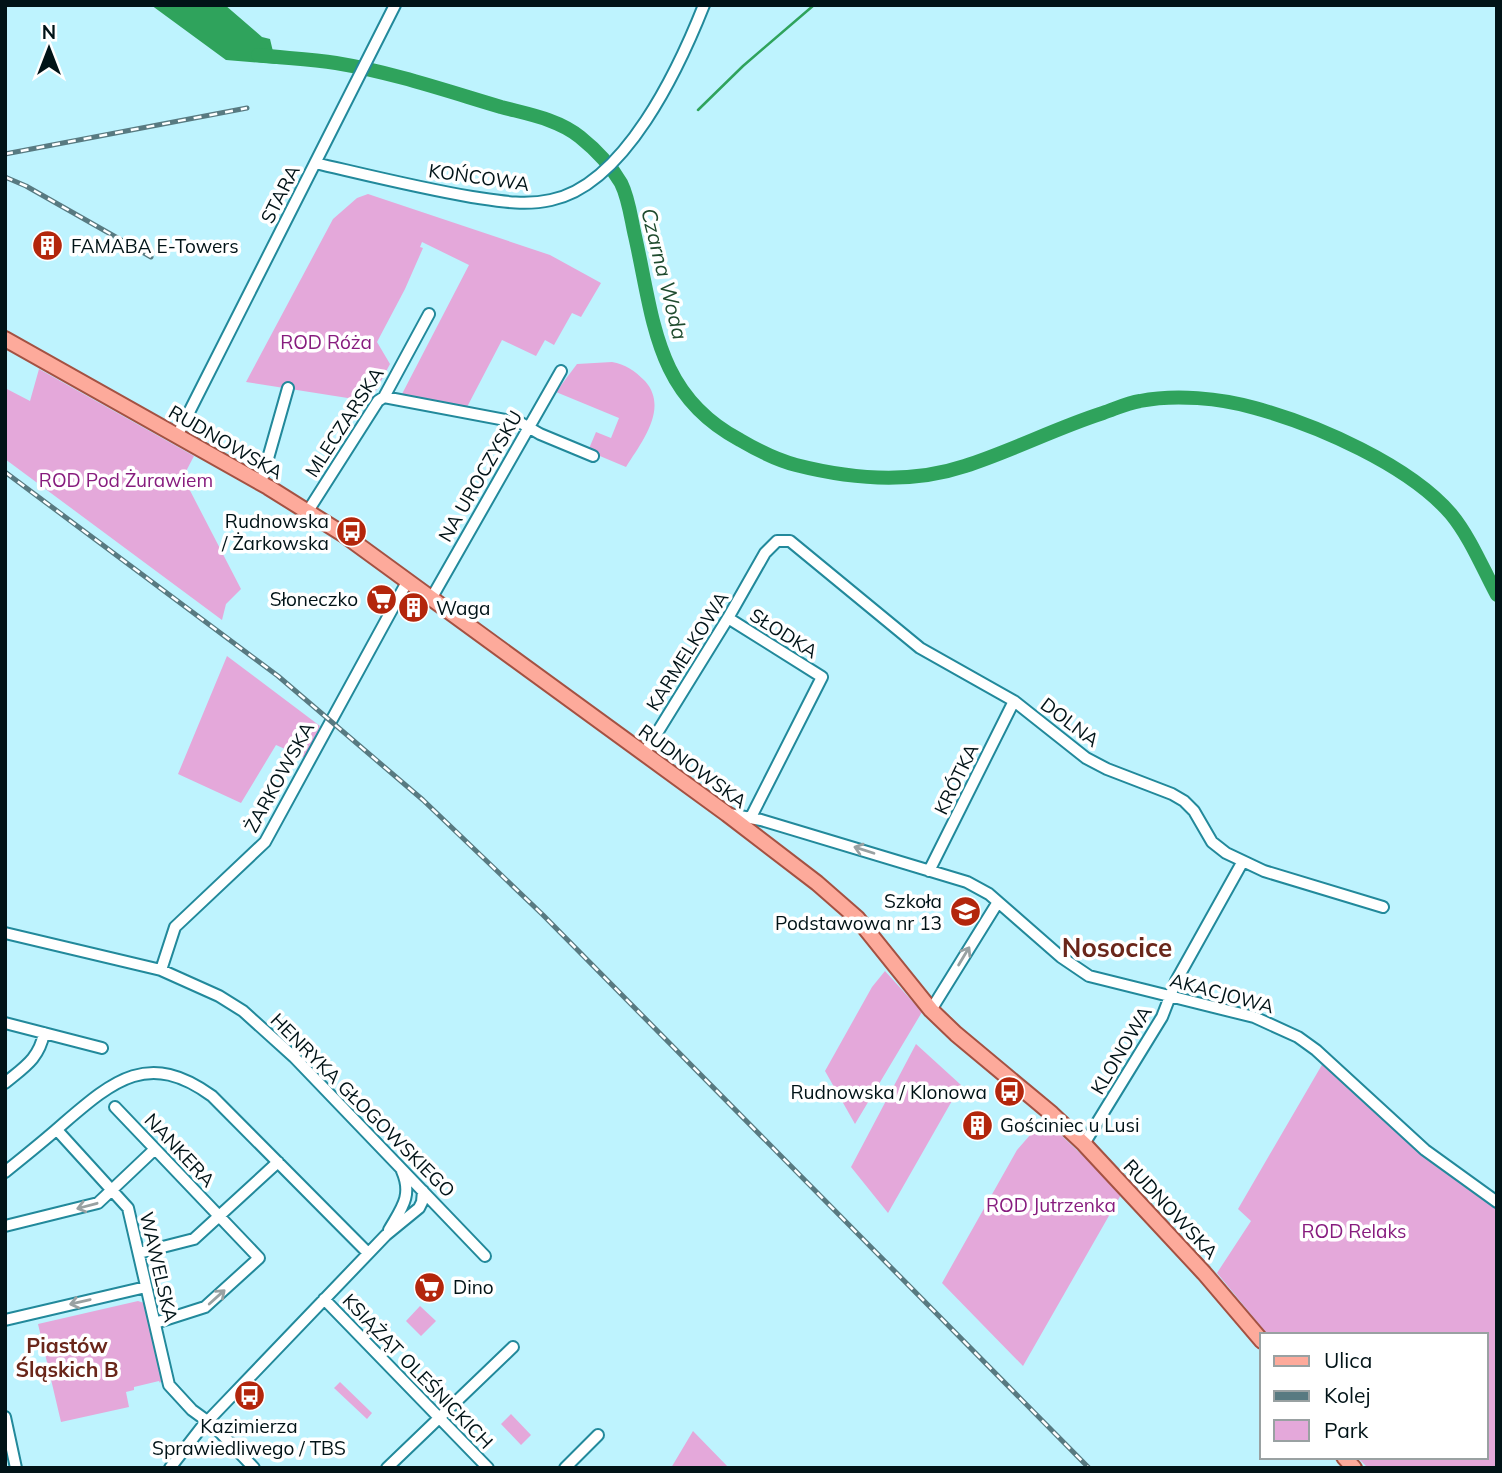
<svg xmlns="http://www.w3.org/2000/svg" width="1502" height="1473" font-family="Mulish,sans-serif">
<style>
.green{fill:#e4a8da}
.water{fill:#2fa35c}
.lines{fill:none;stroke-linecap:round;stroke-linejoin:round}
.stream{stroke:#2fa35c;stroke-width:2.5}
.river{stroke:#2fa35c;stroke-width:14}
.minor-casing{stroke:#22899b;stroke-width:14}
.major-casing{stroke:#a45142;stroke-width:18}
.minor{stroke:#fff;stroke-width:10}
.major{stroke:#fdaa9b;stroke-width:14}
.rail-casing{stroke:#587a81;stroke-width:5}
.rail{stroke:#fff;stroke-width:2.5;stroke-dasharray:8;stroke-linecap:butt}
.oneway{stroke:#99a1a2}
.labels{text-anchor:middle;stroke-width:7;stroke-linejoin:round;paint-order:stroke}
.street-label{font-size:19px;fill:#011317;stroke:#fff}
.poi-label{font-size:19px;fill:#011317;stroke:#fff;text-anchor:start}
.park-label{font-size:19px;fill:#871c7e;stroke:#fff}
.water-label{font-size:21px;font-style:italic;fill:#1f4b2e;stroke:#fff}
.neighbourhood-label{font-size:21px;font-weight:bold;fill:#6a261a;stroke:#fff}
.district-label{font-size:26px;font-weight:bold;fill:#6a261a;stroke:#fff}
</style>
<rect width="100%" height="100%" fill="#bef3fe"/>
<!-- green -->
<path class="green" d="M368,194L550,255L601,283L581,317L572,313L554,345L545,340L536,356L502,340L467,407L402,394L469,265L422,242L420,247L423,248L405,289L377,342L390,364L371,400L356,396L354,399L246,382L333,219L357,198Z
M612,362C625,364 635,371 645,381C669,408 642,442 626,467L588,451L596,432L611,438L619,418L556,392L577,364Z
M39,369L194,456L183,477L241,589L226,604L222,620L5,459V388L30,401Z
M227,656L320,726L305,758L276,745L241,803L178,774Z
M885,971L922,1012L855,1124L825,1071L872,987Z
M916,1044L961,1085L888,1213L851,1167Z
M1323,1063L1429,1160L1497,1208V1468H1368L1357,1457H1486V1335H1268L1217,1273L1251,1221L1238,1209Z
M1044,1119L1122,1193L1023,1366L942,1283L1017,1150Z
M138,1301L144,1303L162,1380L160,1383L159,1381L134,1387V1390L126,1392L129,1407L61,1422L38,1324Z
M420,1306L436,1321L421,1336L406,1321Z
M340,1382L372,1413L367,1419L334,1388Z
M511,1414L531,1435L521,1445L501,1424Z
M693,1431L729,1468H671Z"/>
<!-- water -->
<path class="water" d="M151,5H225L262,37L270,39L276,64L226,60Z"/>
<g class="lines">
<!-- stream -->
<path class="stream" d="M698,110L743,66L814,5"/>
<!-- river -->
<path class="river" d="M258,55C284,58 310,59 336,63C391,72 447,91 501,107C527,114 558,119 580,137C595,149 611,166 621,183C629,199 631,219 635,236C654,320 655,395 740,440C757,450 777,460 796,465C851,479 911,484 965,466C1012,451 1056,428 1103,413C1115,409 1127,403 1140,401C1175,394 1220,398 1255,408C1317,425 1409,465 1451,514C1470,537 1483,569 1497,595"/>
<defs>
<path id="minor" d="M315,163C367,175 419,188 472,197C499,201 524,206 551,200C625,185 679,68 704,5
M384,397L521,423L540,434L593,456
M177,436L395,5
M261,483L288,388
M308,511L378,401L384,397L429,314
M431,599L561,371
M728,618L822,677L751,817
M644,754L728,618L765,553L777,541H790L920,648L1014,701L1086,758L1107,769L1172,794L1184,801L1194,811L1212,842L1226,853L1264,871L1383,907
M729,814L761,820L967,882L989,894L1061,957L1089,976L1254,1017L1298,1037L1316,1050L1425,1150L1497,1202
M929,871L1014,701
M5,933L161,970L219,996L243,1011L294,1057L485,1256
M161,970L175,927L265,842L407,582
M931,1010L998,902
M5,1023L102,1048
M5,1083C24,1067 39,1059 44,1033
M115,1107L259,1258L205,1307L155,1323
M57,1130L128,1208L169,1385L192,1410L214,1426L254,1468
M1084,1144L1162,1017L1176,981L1243,861
M5,1172C25,1156 45,1140 64,1123C114,1080 149,1050 212,1096L368,1253
M5,1226L98,1203L155,1149
M389,1230C401,1209 413,1196 402,1171
M139,1253L194,1239L278,1162
M324,1299L488,1468
M5,1320L146,1287
M5,1417L16,1468
M170,1468L201,1428L224,1404L386,1235L419,1208L422,1202L423,1191
M387,1468L513,1347
M565,1468L598,1435"/>
<path id="major" d="M5,339L268,487L343,534L727,814L817,883L857,918L931,1010L956,1034L1052,1114L1084,1144L1204,1273L1262,1341
M1344,1457L1354,1468"/>
</defs>
<!-- minor casing -->
<use href="#minor" class="minor-casing"/>
<!-- major casing -->
<use href="#major" class="major-casing"/>
<!-- minor -->
<use href="#minor" class="minor"/>
<!-- major -->
<use href="#major" class="major"/>
<defs>
<path id="rail" d="M5,154L247,108
M5,177L26,186L151,257
M5,472L278,676L423,800L543,915L1089,1468"/>
</defs>
<!-- rail casing -->
<use href="#rail" class="rail-casing"/>
<!-- rail -->
<use href="#rail" class="rail"/>
</g>
<!-- one-way arrows -->
<defs><path id="oneway-shaft" d="M-6 0H5M1.5-3L5.5 0L1.5 3" fill="none" stroke-width="1.6" stroke-linecap="round" stroke-linejoin="round" transform="scale(1.75)"/></defs>
<g class="oneway">
<use href="#oneway-shaft" transform="translate(864 850) rotate(-162)"/>
<use href="#oneway-shaft" transform="translate(964 956) rotate(-59)"/>
<use href="#oneway-shaft" transform="translate(87 1206) rotate(165)"/>
<use href="#oneway-shaft" transform="translate(217 1297) rotate(-42)"/>
<use href="#oneway-shaft" transform="translate(80 1302) rotate(167)"/>
</g>
<!-- icons -->
<defs>
<symbol id="building-disc" viewBox="-11 -11 22 22"><circle r="9.5" fill="#b3260c" stroke="#fff"/><path d="M-4-6H4V6H1V3H-1V6H-4ZM-2.5-4.3h1.7v1.8h-1.7ZM.8-4.3h1.7v1.8H.8ZM-2.5-1h1.7V.8h-1.7ZM.8-1h1.7V.8H.8Z" fill="#fff"/></symbol>
<symbol id="bus-disc" viewBox="-11 -11 22 22"><circle r="9.5" fill="#b3260c" stroke="#fff"/><path d="M-5-6H5V4H4V6H2V4H-2V6H-4V4H-5ZM-3.5-4V0h7V-4ZM-3.5 1.2v1.5H-2V1.2ZM2 1.2v1.5H3.5V1.2Z" fill="#fff"/></symbol>
<symbol id="supermarket-disc" viewBox="-11 -11 22 22"><circle r="9.5" fill="#b3260c" stroke="#fff"/><path d="M-6-5.5h2.5l.6 2H6L4.5 2H-2.5L-4.4-4H-6ZM-1.5 3.2a1.3 1.3 0 1 0 .1 0ZM3 3.2a1.3 1.3 0 1 0 .1 0Z" fill="#fff"/></symbol>
<symbol id="school-disc" viewBox="-11 -11 22 22"><circle r="9.5" fill="#b3260c" stroke="#fff"/><path d="M0-5L7-2L0 1L-7-2ZM-4 1L0 2.5L4 1V4Q0 6-4 4Z" fill="#fff"/></symbol>
</defs>
<g fill-rule="evenodd">
<use href="#building-disc" x="30" y="228" width="35" height="35"/>
<use href="#bus-disc" x="334" y="514" width="35" height="35"/>
<use href="#supermarket-disc" x="364" y="582" width="35" height="35"/>
<use href="#building-disc" x="396" y="590" width="35" height="35"/>
<use href="#school-disc" x="948" y="894" width="35" height="35"/>
<use href="#bus-disc" x="992" y="1074" width="35" height="35"/>
<use href="#building-disc" x="960" y="1108" width="35" height="35"/>
<use href="#supermarket-disc" x="412" y="1270" width="35" height="35"/>
<use href="#bus-disc" x="232" y="1378" width="35" height="35"/>
</g>
<g class="labels">
<!-- street labels -->
<g class="street-label">
<text transform="translate(479 177) rotate(8)" y="7">KOŃCOWA</text>
<text transform="translate(280 194) rotate(-63)" y="7">STARA</text>
<text transform="translate(344 422) rotate(-57)" y="7">MLECZARSKA</text>
<text transform="translate(226 442) rotate(30)" y="7">RUDNOWSKA</text>
<text transform="translate(480 476) rotate(-60)" y="7">NA UROCZYSKU</text>
<text transform="translate(784 633) rotate(32)" y="7">SŁODKA</text>
<text transform="translate(687 651) rotate(-58)" y="7">KARMELKOWA</text>
<text transform="translate(1070 722) rotate(37)" y="7">DOLNA</text>
<text transform="translate(693 766) rotate(36)" y="7">RUDNOWSKA</text>
<text transform="translate(279 777) rotate(-61)" y="7">ŻARKOWSKA</text>
<text transform="translate(956 779) rotate(-64)" y="7">KRÓTKA</text>
<text transform="translate(1222 993) rotate(15)" y="7">AKACJOWA</text>
<text transform="translate(1121 1050) rotate(-59)" y="7">KLONOWA</text>
<text transform="translate(363 1105) rotate(45)" y="7">HENRYKA GŁOGOWSKIEGO</text>
<text transform="translate(180 1150) rotate(47)" y="7">NANKERA</text>
<text transform="translate(1171 1209) rotate(47)" y="7">RUDNOWSKA</text>
<text transform="translate(159 1267) rotate(77)" y="7">WAWELSKA</text>
<text transform="translate(418 1371) rotate(46)" y="7">KSIĄŻĄT OLEŚNICKICH</text>
</g>
<!-- poi labels -->
<g class="poi-label">
<text x="71" y="253">FAMABA E-Towers</text>
<text x="329" y="528" text-anchor="end">Rudnowska<tspan x="329" dy="22">/ Żarkowska</tspan></text>
<text x="358" y="606" text-anchor="end">Słoneczko</text>
<text x="436" y="615">Waga</text>
<text x="942" y="908" text-anchor="end">Szkoła<tspan x="942" dy="22">Podstawowa nr 13</tspan></text>
<text x="987" y="1099" text-anchor="end">Rudnowska / Klonowa</text>
<text x="1000" y="1132">Gościniec u Lusi</text>
<text x="453" y="1294">Dino</text>
<text x="249" y="1433" text-anchor="middle">Kazimierza<tspan x="249" dy="22">Sprawiedliwego / TBS</tspan></text>
</g>
<!-- park labels -->
<g class="park-label">
<text x="326" y="349">ROD Róża</text>
<text x="126" y="487">ROD Pod Żurawiem</text>
<text x="1051" y="1212">ROD Jutrzenka</text>
<text x="1354" y="1238">ROD Relaks</text>
</g>
<!-- water labels -->
<g class="water-label">
<text transform="translate(664 274) rotate(76)" y="7">Czarna Woda</text>
</g>
<!-- neighbourhood labels -->
<g class="neighbourhood-label">
<text x="67" y="1353">Piastów<tspan x="67" dy="24">Śląskich B</tspan></text>
</g>
<!-- district labels -->
<g class="district-label">
<text x="1117" y="957">Nosocice</text>
</g>
</g>
<!-- border -->
<rect width="1502" height="1473" fill="none" stroke="#011317" stroke-width="14"/>
<!-- legend -->
<rect x="1260" y="1333" width="228" height="126" fill="#ffffff" stroke="#99a1a2" stroke-width="2"/>
<rect x="1274" y="1356" width="35" height="10" fill="#fdaa9b" stroke="#99a1a2" stroke-width="2"/>
<text x="1324" y="1368" font-size="21" fill="#011317">Ulica</text>
<rect x="1274" y="1391" width="35" height="10" fill="#587a81" stroke="#99a1a2" stroke-width="2"/>
<text x="1324" y="1403" font-size="21" fill="#011317">Kolej</text>
<rect x="1274" y="1420" width="35" height="21" fill="#e4a8da" stroke="#99a1a2" stroke-width="2"/>
<text x="1324" y="1438" font-size="21" fill="#011317">Park</text>
<!-- north arrow -->
<g transform="translate(49 49)" stroke="#ffffff" stroke-width="5" paint-order="stroke">
<path d="M0-5L12 26L0 18L-12 26Z" fill="#011317"/>
<text y="-10" font-size="19" font-weight="bold" text-anchor="middle" fill="#011317">N</text>
</g>
</svg>
